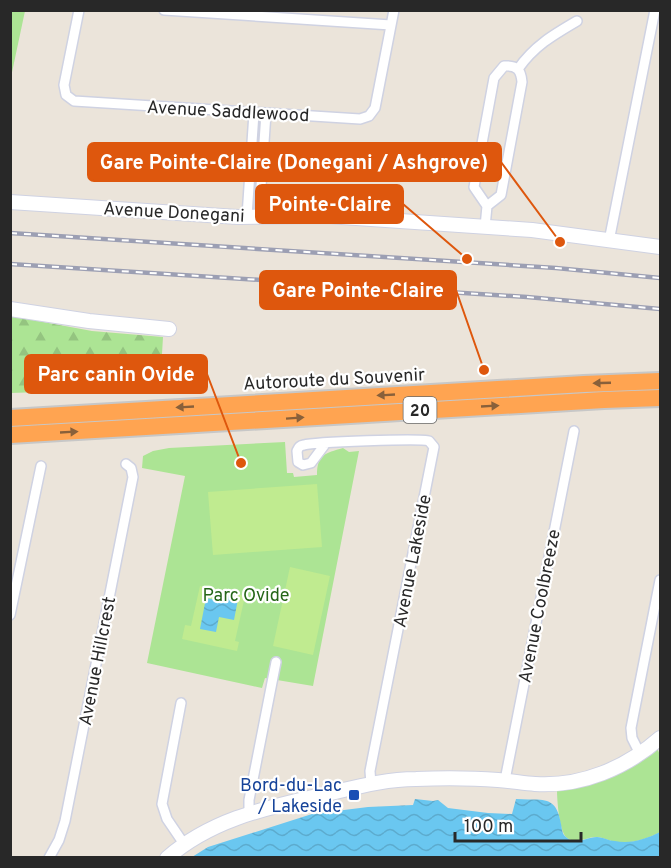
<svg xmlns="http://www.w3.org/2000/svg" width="671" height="868" font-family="Overpass,sans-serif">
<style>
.grass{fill:#ace494}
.forest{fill:url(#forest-firs)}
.pitch{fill:#c0eb90}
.water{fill:url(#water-waves)}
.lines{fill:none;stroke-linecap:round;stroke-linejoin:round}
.street-casing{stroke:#cfd2e2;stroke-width:12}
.secondary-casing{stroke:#cfd2e2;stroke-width:16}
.highway-casing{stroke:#c7c7c7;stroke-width:20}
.street{stroke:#fff;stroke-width:9}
.secondary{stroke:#fff;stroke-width:14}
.highway{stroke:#ffa451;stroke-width:16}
.rail-casing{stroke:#9c9fb3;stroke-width:4.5}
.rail{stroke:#fff;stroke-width:2;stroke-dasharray:7;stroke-linecap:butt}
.oneway{fill:#89603a}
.transit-dot{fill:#1a4fb4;stroke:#fff;stroke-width:2}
.labels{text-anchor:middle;stroke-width:4.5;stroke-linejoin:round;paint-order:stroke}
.shield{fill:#fff;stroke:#686868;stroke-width:1.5}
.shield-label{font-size:16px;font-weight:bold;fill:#282828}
.street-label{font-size:18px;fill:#282828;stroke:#fff}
.park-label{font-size:18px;fill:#256618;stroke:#fff}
.transit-label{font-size:18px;fill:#164399;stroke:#fff;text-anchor:end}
.leader{fill:none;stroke:#de570d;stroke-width:2}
.callout-dot{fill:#de570d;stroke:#fff;stroke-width:2}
.callout{fill:#de570d;stroke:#de570d;stroke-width:2}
.callout-label{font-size:20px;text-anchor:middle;font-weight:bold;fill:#fff}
</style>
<defs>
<pattern id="forest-firs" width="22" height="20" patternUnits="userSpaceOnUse" patternTransform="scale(1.5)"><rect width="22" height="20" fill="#ace494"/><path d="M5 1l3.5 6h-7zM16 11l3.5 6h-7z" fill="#94c480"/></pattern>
<pattern id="water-waves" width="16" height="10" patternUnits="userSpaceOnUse" patternTransform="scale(1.5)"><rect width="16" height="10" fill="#6ac7f0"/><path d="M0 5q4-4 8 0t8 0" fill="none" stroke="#5cabce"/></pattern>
</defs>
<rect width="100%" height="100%" fill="#ebe4da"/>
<!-- grass -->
<path class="grass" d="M11,10L25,11L11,77L10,11Z
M285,442L287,473H293L294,477L317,475C317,455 325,453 343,448L349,452L359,451L313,686L265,678L262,688L147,663L185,476L142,468L143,456L153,451L169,448Z
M657,748L660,755V832C647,839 631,844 616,842C610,841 604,838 598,837C587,836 577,845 567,838C559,832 557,799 557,789Z"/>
<!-- forest -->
<path class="forest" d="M11,316L92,331L163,337L160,388L11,393Z"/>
<!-- pitch -->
<path class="pitch" d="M317,484L322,547L213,555L208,492Z
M290,567L330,576L313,655L273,646Z
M200,586L245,596L235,641L239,642L237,651L182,639L185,625L191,626Z"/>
<!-- water -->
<path class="water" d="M223,595L238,599L234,620L219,617L216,632L200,629L206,598L221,601Z
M415,799L433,801L438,800L448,808L488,813L512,814L516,799C541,801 556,793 561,824C562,829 562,834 566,837C576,846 586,837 597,837C603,837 609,841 615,841C631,844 646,839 660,832V857H192L208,847L312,814L368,807L413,805Z"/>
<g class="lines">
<defs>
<path id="street" d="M79,10L64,85L66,95L74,101L360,119L369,116L375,108L394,10
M164,10L391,25
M504,66C517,65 521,70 522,82L501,195L487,206L474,187L494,78Z
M518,69C534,46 553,35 577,21
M247,216L254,113
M259,216L266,113
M485,227L487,206
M609,241L655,10
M326,443L311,463L303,465L298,462L297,451C299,447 299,446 304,445C314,442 421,438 429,441L434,447L370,771L371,784
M10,615L41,466
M181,703L162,804L167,819L184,844
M640,754L632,738L631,728L660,580
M505,780L574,431
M249,813V800L276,662
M49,858L59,840L65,821L133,477L131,468L126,464"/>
<path id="secondary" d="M10,202L238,217L327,216L532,230L660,247
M10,309L89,321L169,329
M167,858C212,819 266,808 322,795C353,788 384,779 416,779C443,778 471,778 498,780C511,781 523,783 535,784C581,787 626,768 660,738"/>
<path id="highway" d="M10,418L584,384L660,381
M10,435L604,400L660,398"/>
</defs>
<!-- street casing -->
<use href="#street" class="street-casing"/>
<!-- secondary casing -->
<use href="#secondary" class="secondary-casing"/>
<!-- highway casing -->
<use href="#highway" class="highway-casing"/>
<!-- street -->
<use href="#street" class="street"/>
<!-- secondary -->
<use href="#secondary" class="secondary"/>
<!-- highway -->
<use href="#highway" class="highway"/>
<defs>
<path id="rail" d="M10,233L556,268L660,278
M10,264L527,297L660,309"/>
</defs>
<!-- rail casing -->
<use href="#rail" class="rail-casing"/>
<!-- rail -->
<use href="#rail" class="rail"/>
</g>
<!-- one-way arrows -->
<defs><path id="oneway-solid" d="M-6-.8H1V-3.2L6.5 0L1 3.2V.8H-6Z" transform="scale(1.5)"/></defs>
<g class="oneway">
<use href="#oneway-solid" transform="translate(602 383) rotate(178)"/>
<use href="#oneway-solid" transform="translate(386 395) rotate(177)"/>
<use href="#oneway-solid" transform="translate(490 406) rotate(-3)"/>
<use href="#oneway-solid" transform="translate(185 407) rotate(177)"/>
<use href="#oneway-solid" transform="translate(295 418) rotate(-4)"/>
<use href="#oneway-solid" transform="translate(69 432) rotate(-3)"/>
</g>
<!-- markers -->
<rect class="transit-dot" x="348" y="789" width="12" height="12" rx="3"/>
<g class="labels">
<!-- shield labels -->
<rect class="shield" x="403.5" y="397" width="33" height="26" rx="4.5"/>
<g class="shield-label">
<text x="420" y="416">20</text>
</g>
<!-- street labels -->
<g class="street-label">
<text transform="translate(228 111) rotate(3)" y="6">Avenue Saddlewood</text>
<text transform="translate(174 212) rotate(3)" y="6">Avenue Donegani</text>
<text transform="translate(334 379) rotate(-3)" y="6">Autoroute du Souvenir</text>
<text transform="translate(412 561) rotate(-79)" y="6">Avenue Lakeside</text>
<text transform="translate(539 606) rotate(-79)" y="6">Avenue Coolbreeze</text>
<text transform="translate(97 661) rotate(-79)" y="6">Avenue Hillcrest</text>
</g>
<!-- park labels -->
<g class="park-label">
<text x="246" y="601">Parc Ovide</text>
</g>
<!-- transit labels -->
<g class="transit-label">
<text x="342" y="791">Bord-du-Lac<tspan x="342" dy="21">/ Lakeside</tspan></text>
</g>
</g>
<!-- callouts -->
<path class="leader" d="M560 242L501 162M467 259L403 204M484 370L456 290M241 463L207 374"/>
<g class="callout-dot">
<circle cx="560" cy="242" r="6"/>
<circle cx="467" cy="259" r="6"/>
<circle cx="484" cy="370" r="6"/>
<circle cx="241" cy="463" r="6"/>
</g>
<g class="callout">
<rect x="88" y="143" width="413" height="38" rx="6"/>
<rect x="256" y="185" width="147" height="38" rx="6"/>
<rect x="260" y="271" width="196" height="38" rx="6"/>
<rect x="25" y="355" width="182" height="38" rx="6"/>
</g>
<g class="callout-label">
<text x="294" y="169">Gare Pointe-Claire (Donegani / Ashgrove)</text>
<text x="330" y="211">Pointe-Claire</text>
<text x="358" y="297">Gare Pointe-Claire</text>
<text x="116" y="381">Parc canin Ovide</text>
</g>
<!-- border -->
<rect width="671" height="868" fill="none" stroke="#282828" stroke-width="24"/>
<!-- scale -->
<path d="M455 832v9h126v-9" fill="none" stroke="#282828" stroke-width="3"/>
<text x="464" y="832" font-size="18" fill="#282828" stroke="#ffffff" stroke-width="4.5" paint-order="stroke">100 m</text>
</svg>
